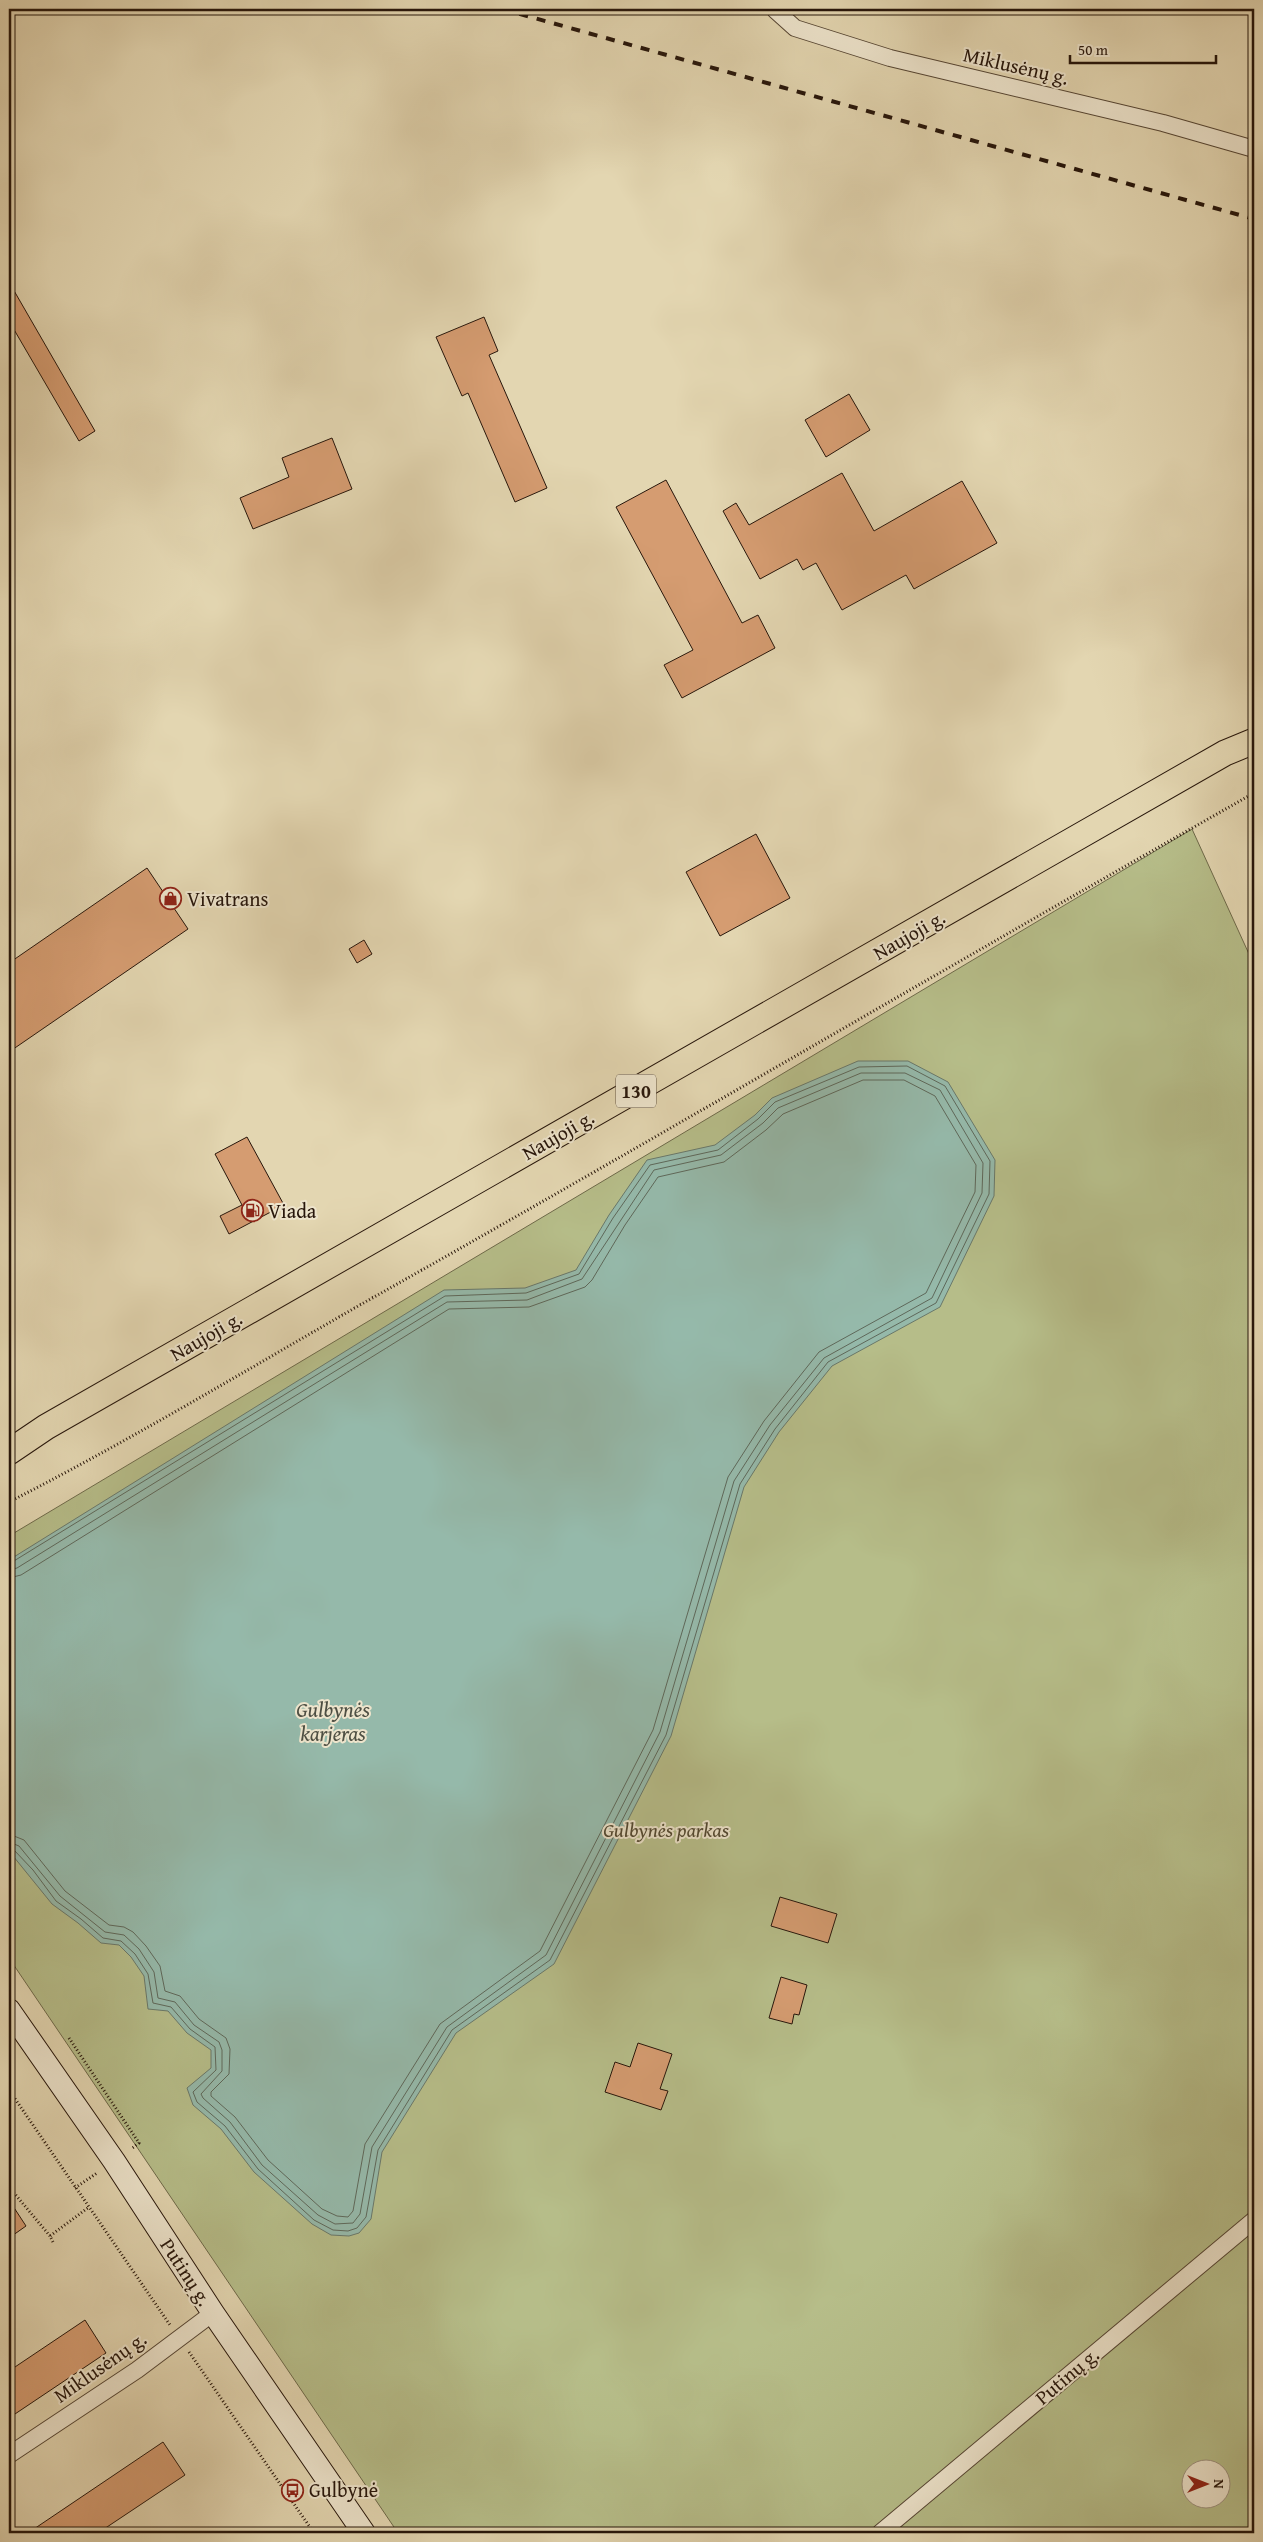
<svg xmlns="http://www.w3.org/2000/svg" width="1263" height="2542" font-family="'Gentium Book Plus',serif">
<style>
.green{fill:#b6bd89;stroke:#6e6a4a;fill-rule:evenodd}
.water{fill:#95b9aa;stroke:#69786a}
.lines{fill:none;stroke-linecap:round;stroke-linejoin:round}
.shore{stroke:#5e685a;stroke-width:1}
.building{fill:#d59c71;stroke:#27160b}
.street-casing{stroke:#564634;stroke-width:18}
.secondary-casing{stroke:#27160b;stroke-width:24}
.primary-casing{stroke:#27160b;stroke-width:27}
.path{stroke:#27160b;stroke-width:3;stroke-dasharray:1 2.5;stroke-linecap:butt}
.street{stroke:#ede4cc;stroke-width:16}
.secondary{stroke:#ede4cc;stroke-width:22}
.primary{stroke:#e3d6b1;stroke-width:25}
.rail{stroke:#27160b;stroke-width:4;stroke-dasharray:9 9;stroke-linecap:butt}
.labels{text-anchor:middle;stroke-width:4;stroke-linejoin:round;paint-order:stroke}
.shield{fill:#ede4cc;stroke:#625445;stroke-width:1}
.shield-label{font-size:19px;font-weight:bold;fill:#27160b}
.street-label{font-size:20px;fill:#27160b;stroke:#ede4cc}
.poi-label{font-size:20px;fill:#27160b;stroke:#ede4cc;text-anchor:start}
.park-label{font-size:20px;font-style:italic;fill:#524831;stroke:#ede4cc}
.water-label{font-size:21px;font-style:italic;fill:#4e4f43;stroke:#ede4cc}
</style>
<rect width="100%" height="100%" fill="#e3d6b1"/>
<filter id="stains"><feTurbulence type="fractalNoise" baseFrequency=".004" numOctaves="4"/><feColorMatrix values="0 0 0 0 .2 0 0 0 0 .09 0 0 0 0 .02 0 0 0 .5 -.17"/></filter>
<radialGradient id="worn" r=".72"><stop offset=".6" stop-color="#630" stop-opacity="0"/><stop offset="1" stop-color="#630" stop-opacity=".3"/></radialGradient>
<!-- green -->
<path class="green" d="M1192,829L1254,965V2533H398L9,1958V1536ZM1190,2470H1220V2500H1190Z"/>
<!-- water -->
<path class="water" d="M858,1061H908L948,1082L995,1160L994,1196L940,1307L832,1366L779,1432L744,1487L671,1736L554,1964L456,2033L382,2152L371,2219L359,2233L349,2236L331,2235L312,2224L254,2172L221,2129L193,2105L187,2088L211,2068V2050L187,2033L168,2011L148,2009L144,1976L131,1957L119,1945L101,1943L78,1923L52,1904L9,1851V1560L444,1290L525,1288L576,1270L609,1215L647,1160L715,1145L755,1115L772,1098Z"/>
<g class="lines">
<!-- shore -->
<path class="shore" d="M9,1564L445,1296L526,1293L579,1274L613,1218L650,1165L718,1150L758,1119L775,1102L859,1067L907,1066L945,1086L990,1161L989,1194L936,1303L828,1362L775,1429L740,1484L666,1735L550,1960L452,2030L378,2150L366,2217L357,2228L348,2231L333,2230L314,2220L258,2169L225,2126L197,2102L193,2092L216,2070L215,2047L190,2029L171,2007L153,2003L148,1974L135,1954L121,1941L103,1938L81,1919L56,1901L33,1870L14,1850L9,1848
M9,1570L17,1568L447,1302L527,1300L582,1279L654,1170L721,1155L763,1123L778,1108L861,1073H905L940,1090L983,1163L982,1193L932,1298L824,1358L770,1425L734,1481L660,1732L546,1955L447,2027L372,2147L360,2214L353,2223L335,2224L318,2215L262,2165L230,2122L203,2098L201,2094L222,2071V2050L219,2042L194,2025L175,2002L158,1998L154,1972L139,1949L124,1935L105,1932L60,1896L19,1846L9,1842
M9,1578L21,1575L449,1309L529,1307L585,1287L592,1280L625,1225L658,1177L724,1162L766,1130L783,1114L863,1080H904L935,1096L976,1165L975,1192L926,1293L819,1352L764,1421L728,1477L653,1730L540,1951L440,2024L365,2144L353,2211L348,2217L337,2216L322,2209L268,2160L235,2117L211,2096V2092L229,2074L230,2049L226,2038L199,2019L180,1996L165,1991L160,1966L146,1946L133,1932L124,1927L109,1925L65,1891L24,1840L9,1834"/>
</g>
<!-- building -->
<path class="building" d="M9,282L95,431L79,441L9,321Z
M484,317L498,351L489,355L547,488L515,502L468,393L462,396L436,337Z
M849,394L870,430L826,457L805,420Z
M332,438L352,489L253,529L240,498L289,477L282,458Z
M842,473L874,531L962,481L997,543L914,589L906,575L842,610L816,563L803,570L797,559L760,579L723,511L736,503L749,525Z
M666,480L742,623L758,615L775,648L682,698L664,665L693,650L616,507Z
M756,834L790,898L720,936L686,872Z
M147,868L188,929L9,1052V963Z
M364,940L372,954L357,963L349,949Z
M247,1137L284,1205L229,1234L220,1216L242,1205L215,1154Z
M780,1897L837,1914L828,1943L771,1926Z
M781,1977L807,1985L799,2015L794,2014L792,2024L769,2018Z
M638,2043L672,2054L660,2089L668,2091L661,2110L605,2092L615,2062L630,2067Z
M9,2200L26,2226L9,2238Z
M85,2320L106,2353L9,2418V2371Z
M163,2442L185,2475L98,2533H28Z"/>
<g class="lines">
<defs>
<path id="street" d="M775,10L795,28L890,58L1163,123L1254,149
M9,2455L137,2370L213,2313
M880,2533L1254,2220"/>
<path id="secondary" d="M9,2010L114,2161L213,2313L364,2533"/>
<path id="primary" d="M9,1452L46,1427L1225,753L1254,741"/>
</defs>
<!-- street casing -->
<use href="#street" class="street-casing"/>
<!-- secondary casing -->
<use href="#secondary" class="secondary-casing"/>
<!-- primary casing -->
<use href="#primary" class="primary-casing"/>
<!-- path -->
<path class="path" d="M9,1502C131,1440 248,1369 367,1301C664,1134 957,961 1254,793
M69,2038L139,2143L131,2149
M9,2090L170,2325
M9,2187L50,2236
M75,2188L97,2173
M53,2242L50,2236L89,2207
M189,2352L314,2533"/>
<!-- street -->
<use href="#street" class="street"/>
<!-- secondary -->
<use href="#secondary" class="secondary"/>
<!-- primary -->
<use href="#primary" class="primary"/>
<!-- rail -->
<path class="rail" d="M502,9L1254,219"/>
</g>
<!-- icons -->
<defs>
<symbol id="shop-ring" viewBox="-11 -11 22 22"><circle r="9.5" fill="#ede4cc" stroke="#8f2418" stroke-width="1.5"/><path d="M-5-2.5h2.3a2.7 3.5 0 0 1 5.4 0H5L5.5 6h-11ZM-1.5-2.5h3a1.5 2.3 0 0 0-3 0Z" fill="#8f2418"/></symbol>
<symbol id="fuel-ring" viewBox="-11 -11 22 22"><circle r="9.5" fill="#ede4cc" stroke="#8f2418" stroke-width="1.5"/><path d="M-5.5-6h7V0h2V4h1.3V-2.5L3-4.5l.8-.8L6-3V5H2.5V1h-1V6h-7ZM-4.2-4.7v3.2H.2V-4.7Z" fill="#8f2418"/></symbol>
<symbol id="bus-ring" viewBox="-11 -11 22 22"><circle r="9.5" fill="#ede4cc" stroke="#8f2418" stroke-width="1.5"/><path d="M-5-6H5V4H4V6H2V4H-2V6H-4V4H-5ZM-3.5-4V0h7V-4ZM-3.5 1.2v1.5H-2V1.2ZM2 1.2v1.5H3.5V1.2Z" fill="#8f2418"/></symbol>
</defs>
<g fill-rule="evenodd">
<use href="#shop-ring" x="158" y="886" width="25" height="25"/>
<use href="#fuel-ring" x="240" y="1198" width="25" height="25"/>
<use href="#bus-ring" x="280" y="2478" width="25" height="25"/>
</g>
<g class="labels">
<!-- shield labels -->
<rect class="shield" x="616" y="1074.5" width="40" height="33" rx="4"/>
<g class="shield-label">
<text x="636" y="1098">130</text>
</g>
<!-- street labels -->
<g class="street-label">
<text transform="translate(1016 66) rotate(13)" y="7">Miklusėnų g.</text>
<text transform="translate(909 935) rotate(-30)" y="7">Naujoji g.</text>
<text transform="translate(558 1135) rotate(-30)" y="7">Naujoji g.</text>
<text transform="translate(206 1336) rotate(-30)" y="7">Naujoji g.</text>
<text transform="translate(186 2272) rotate(57)" y="7">Putinų g.</text>
<text transform="translate(100 2367) rotate(-35)" y="7">Miklusėnų g.</text>
<text transform="translate(1067 2376) rotate(-40)" y="7">Putinų g.</text>
</g>
<!-- poi labels -->
<g class="poi-label">
<text x="187" y="906">Vivatrans</text>
<text x="268" y="1218">Viada</text>
<text x="309" y="2497">Gulbynė</text>
</g>
<!-- park labels -->
<g class="park-label">
<text x="666" y="1837">Gulbynės parkas</text>
</g>
<!-- water labels -->
<g class="water-label">
<text x="333" y="1717">Gulbynės<tspan x="333" dy="24">karjeras</tspan></text>
</g>
</g>
<!-- margin -->
<rect width="1263" height="2542" fill="none" stroke="#e3d6b1" stroke-width="30"/>
<rect x="10" y="10" width="1243" height="2522" fill="none" stroke="#27160b" stroke-width="2.5"/>
<rect x="15" y="15" width="1233" height="2512" fill="none" stroke="#27160b"/>
<!-- north arrow -->
<g transform="translate(1206 2484) rotate(90)"><circle r="24" fill="#ede4cc" stroke="#9e927f"/>
<path d="M0-4L9 19L0 12L-9 19Z" fill="#8f2418"/>
<text y="-8" font-size="14" font-weight="bold" text-anchor="middle" fill="#27160b">N</text>
</g>
<!-- scale -->
<path d="M1070 55v8h146v-8" fill="none" stroke="#27160b" stroke-width="2.5"/>
<text x="1078" y="55" font-size="15" fill="#27160b" stroke="#ede4cc" stroke-width="4" paint-order="stroke">50 m</text>
<rect width="100%" height="100%" filter="url(#stains)"/>
<rect width="100%" height="100%" fill="url(#worn)"/>
</svg>
